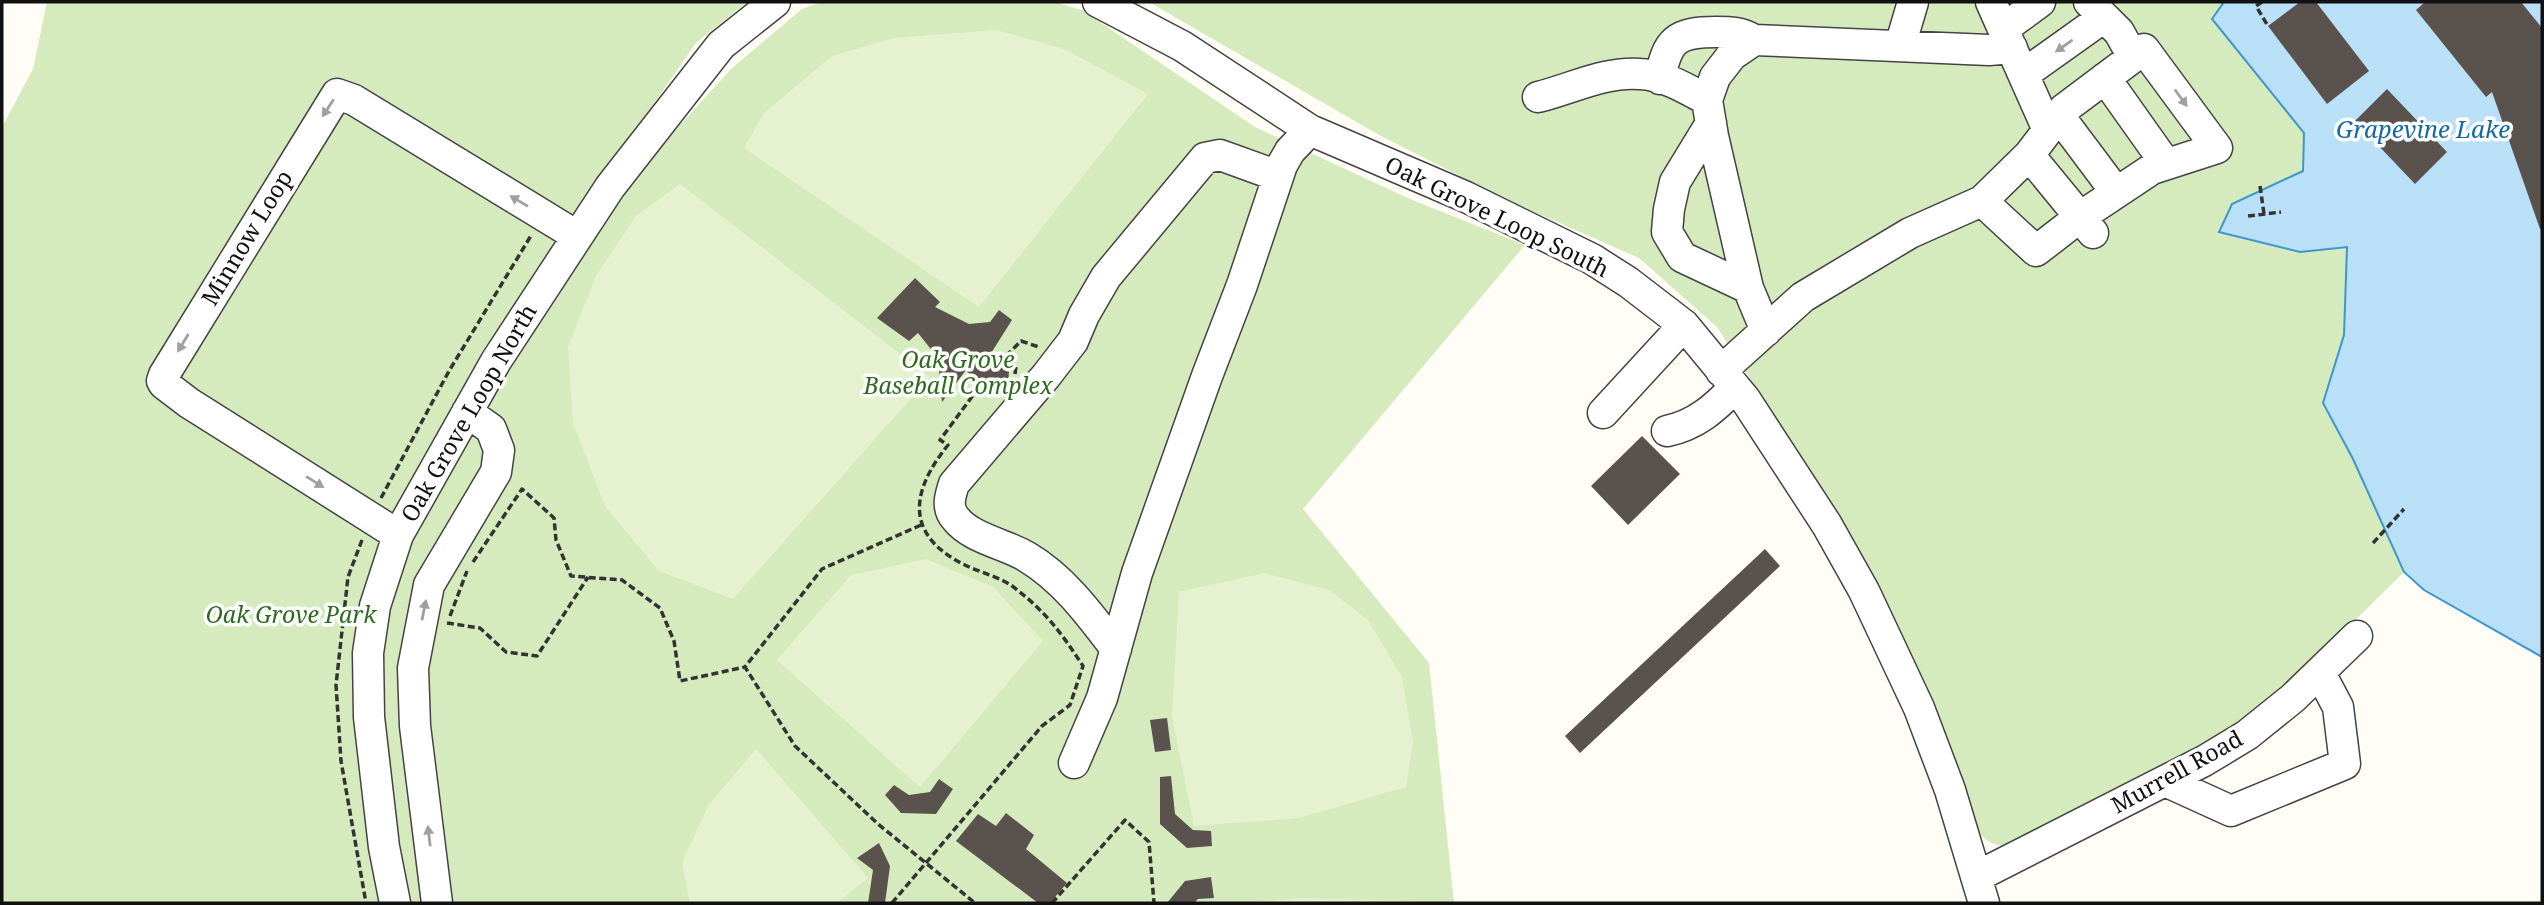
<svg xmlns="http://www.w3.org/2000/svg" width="2544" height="905" font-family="'Noto Serif',serif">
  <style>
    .green { fill: #d5ebbd }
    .pitch { fill: #e6f2cf }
    .water { fill: #b9e0f7; stroke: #3f96cf; stroke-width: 2 }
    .building { fill: #5a524d }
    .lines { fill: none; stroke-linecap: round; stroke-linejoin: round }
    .minor-casing { stroke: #444; stroke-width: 33 }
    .path { stroke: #333; stroke-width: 3.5; stroke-dasharray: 7 3.5; stroke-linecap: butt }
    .minor { stroke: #fff; stroke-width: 30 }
    .oneway { fill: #a0a0a0 }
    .labels { text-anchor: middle; stroke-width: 7; stroke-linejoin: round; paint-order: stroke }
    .street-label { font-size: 23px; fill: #111; stroke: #fff }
    .park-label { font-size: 23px; font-style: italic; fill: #2f6b1f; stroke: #fff }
    .water-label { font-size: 24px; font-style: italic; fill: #1768a6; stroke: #fff }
  </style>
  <rect width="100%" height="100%" fill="#fffdf5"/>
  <!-- green -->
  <path class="green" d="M47,2h700l-51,41 -215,310 19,30 140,-214 91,-100 71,-60 19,-7h233l28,8 173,117 155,72 115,46 -222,264 126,154 25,240h-1452v-776l31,-58z
    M1149,2h1075l-12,18 92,113 -1,38 -71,33 68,48 47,-5 -3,88 -21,68 30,56 51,113 -128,126 -48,37 -217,112c-17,-1 -24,-5 -35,-17l-53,-139 -115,-223 -91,-141 -78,-69 -130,-57 -130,-66z"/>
  <!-- pitch -->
  <path class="pitch" d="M997,30l67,19 84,45 -169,213 -235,-159 20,-35 68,-57 62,-18z
    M680,184l250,193 -197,222 -74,-28 -54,-65 -32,-83 -5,-76 28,-71 40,-60z
    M926,559l67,28 50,54 -123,146 -143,-127 74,-85z
    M1264,573l65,17 39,30 34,57 11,64 -7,46 -107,31 -105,8 -22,-110 7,-124z
    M756,749l112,129 -31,25h-147l-8,-40 26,-57z
    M1303,898l120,4v1h-181z"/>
  <!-- water -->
  <path class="water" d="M2224,2h318v655l-118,-67 -20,-18 -51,-113 -30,-56 21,-68 3,-88 -47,5 -81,-20 13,-28 71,-33 1,-38 -92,-114z"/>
  <!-- building -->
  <path class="building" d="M2300,2h16l53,69 -42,33 -59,-78z
    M2425,2h96l21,26v201h-2l-48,-137 -6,5 -70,-87z
    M2387,89l60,63 -32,32 -60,-63z
    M915,278l25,24 -5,5 34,17 21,-2 9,-12 13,10 -24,38 19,3 2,10 -1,15 -13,3 -13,-1 -16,-18 -24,32 -4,-44 -20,-25 -9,8 -32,-23z
    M1642,436l38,38 -52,51 -37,-39z
    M1765,549l15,17 -200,187 -15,-17z
    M1167,718l4,32 -16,2 -5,-32z
    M1171,776l4,38 18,16 18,1 1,15 -25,2 -27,-24v-47z
    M939,779l14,10 -17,25 -35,-1 -16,-18 9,-10 15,10 21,-3z
    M1006,813l28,22 -8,14 41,34 -17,20h-12l-82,-62 22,-27 18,12z
    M879,843l11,23 -5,37h-17l5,-33 -16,-12z
    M1211,877l3,21 -16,1 -4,4h-27l18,-22z"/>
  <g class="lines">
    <!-- minor casing -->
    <g class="minor-casing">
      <path id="minor" d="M1098,2l84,44 128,84 156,67 126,62 36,23 56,43 61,74 82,126 37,66 55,117 31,82 34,113
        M1991,2l57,128
        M2089,2l30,30 14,25
        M2003,29l37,-27
        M1900,46l13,-44
        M2024,74l80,-57
        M2105,78l61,86
        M1660,79c7,-39 16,-47 56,-47 15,0 25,0 38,8
        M1538,97c33,-8 67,-26 102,-23 24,1 47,15 67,26
        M2059,116l57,76
        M1711,123l-36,59 -6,27 -2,23 15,25 66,31
        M1982,201l54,50 44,-34 72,-48 65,-21 -73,-99 -80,60 -35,46
        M1766,331l-18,-43 -35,-152 -6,-36 8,-23 17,-22 22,-15 235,10 23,-2
        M1721,371l82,-74 107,-64 72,-32 47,-46 64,78
        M1603,413l81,-88
        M1667,431c29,-6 48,-23 68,-44
        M398,535l-209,-132 -25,-19 -2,-3 2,-6 173,-281 17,6 223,136
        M1116,649c-26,-34 -52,-70 -89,-92 -21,-13 -55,-18 -71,-38 -10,-11 -6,-23 -2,-35l92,-108 27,-35 11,-26 22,-38 99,-119 15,-3 58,21
        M1074,763l28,-65 35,-125 70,-197 35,-91 40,-120 8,-14 20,-21
        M2165,781l66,30 114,-47 -7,-57 -18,-34
        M1976,877l228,-116 43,-26 46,-37 64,-62
        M395,903l-11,-56 -15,-130 -1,-64 7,-47 23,-71 98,-174 114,-174 111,-142 54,-43
        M437,903l-22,-177 -2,-58 16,-83 67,-113 3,-22 -8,-21 -24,-17"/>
    </g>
    <!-- path -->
    <path class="path" d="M2262,2l-6,4 12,20
      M2260,186l4,28
      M2248,216l33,-4
      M1015,374l1,-8 -9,-11 14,-14 18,6
      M381,498l68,-127 83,-137
      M921,525l-99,44 -77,98 50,79 83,78 97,79
      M362,540l-14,37 -12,108 5,76 25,142
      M2373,543l31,-34
      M473,562l49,-73 32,29 2,22 15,36 51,4 38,28 14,33 6,40 65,-14
      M450,616l17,-45
      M447,623l33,5 26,24 31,4 51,-79
      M892,903l150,-177 28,-21 13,-39c-21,-32 -36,-53 -67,-77 -14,-12 -36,-16 -53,-25 -59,-30 -52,-73 -15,-119l-8,-5 34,-46h24
      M1052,903l73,-83 24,22 5,61"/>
    <!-- minor -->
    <use href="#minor" class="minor"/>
  </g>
  <!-- one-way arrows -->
  <defs><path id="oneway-solid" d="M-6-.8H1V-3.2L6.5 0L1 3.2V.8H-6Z" transform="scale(1.75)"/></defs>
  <g class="oneway">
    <use href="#oneway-solid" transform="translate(2064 46) rotate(145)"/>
    <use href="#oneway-solid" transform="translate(2181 98) rotate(54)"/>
    <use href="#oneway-solid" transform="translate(328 108) rotate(123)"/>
    <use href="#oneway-solid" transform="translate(519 201) rotate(-149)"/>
    <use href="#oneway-solid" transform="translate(183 343) rotate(121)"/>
    <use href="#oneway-solid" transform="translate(315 482) rotate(32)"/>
    <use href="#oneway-solid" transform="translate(424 610) rotate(-79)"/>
    <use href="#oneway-solid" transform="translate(429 836) rotate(-97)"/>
  </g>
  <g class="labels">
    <!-- street labels -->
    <g class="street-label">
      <text transform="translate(1497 217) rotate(26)" y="8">Oak Grove Loop South</text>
      <text transform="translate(247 238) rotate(-59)" y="8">Minnow Loop</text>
      <text transform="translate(469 413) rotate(-60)" y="8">Oak Grove Loop North</text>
      <text transform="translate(2177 772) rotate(-29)" y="8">Murrell Road</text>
    </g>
    <!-- park labels -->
    <g class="park-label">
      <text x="958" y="368">Oak Grove<tspan x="958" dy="26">Baseball Complex</tspan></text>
      <text x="291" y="623">Oak Grove Park</text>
    </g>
    <!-- water labels -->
    <g class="water-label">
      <text x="2423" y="138">Grapevine Lake</text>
    </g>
  </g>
  <!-- border -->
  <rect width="2544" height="905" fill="none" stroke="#111111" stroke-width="7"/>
</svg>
